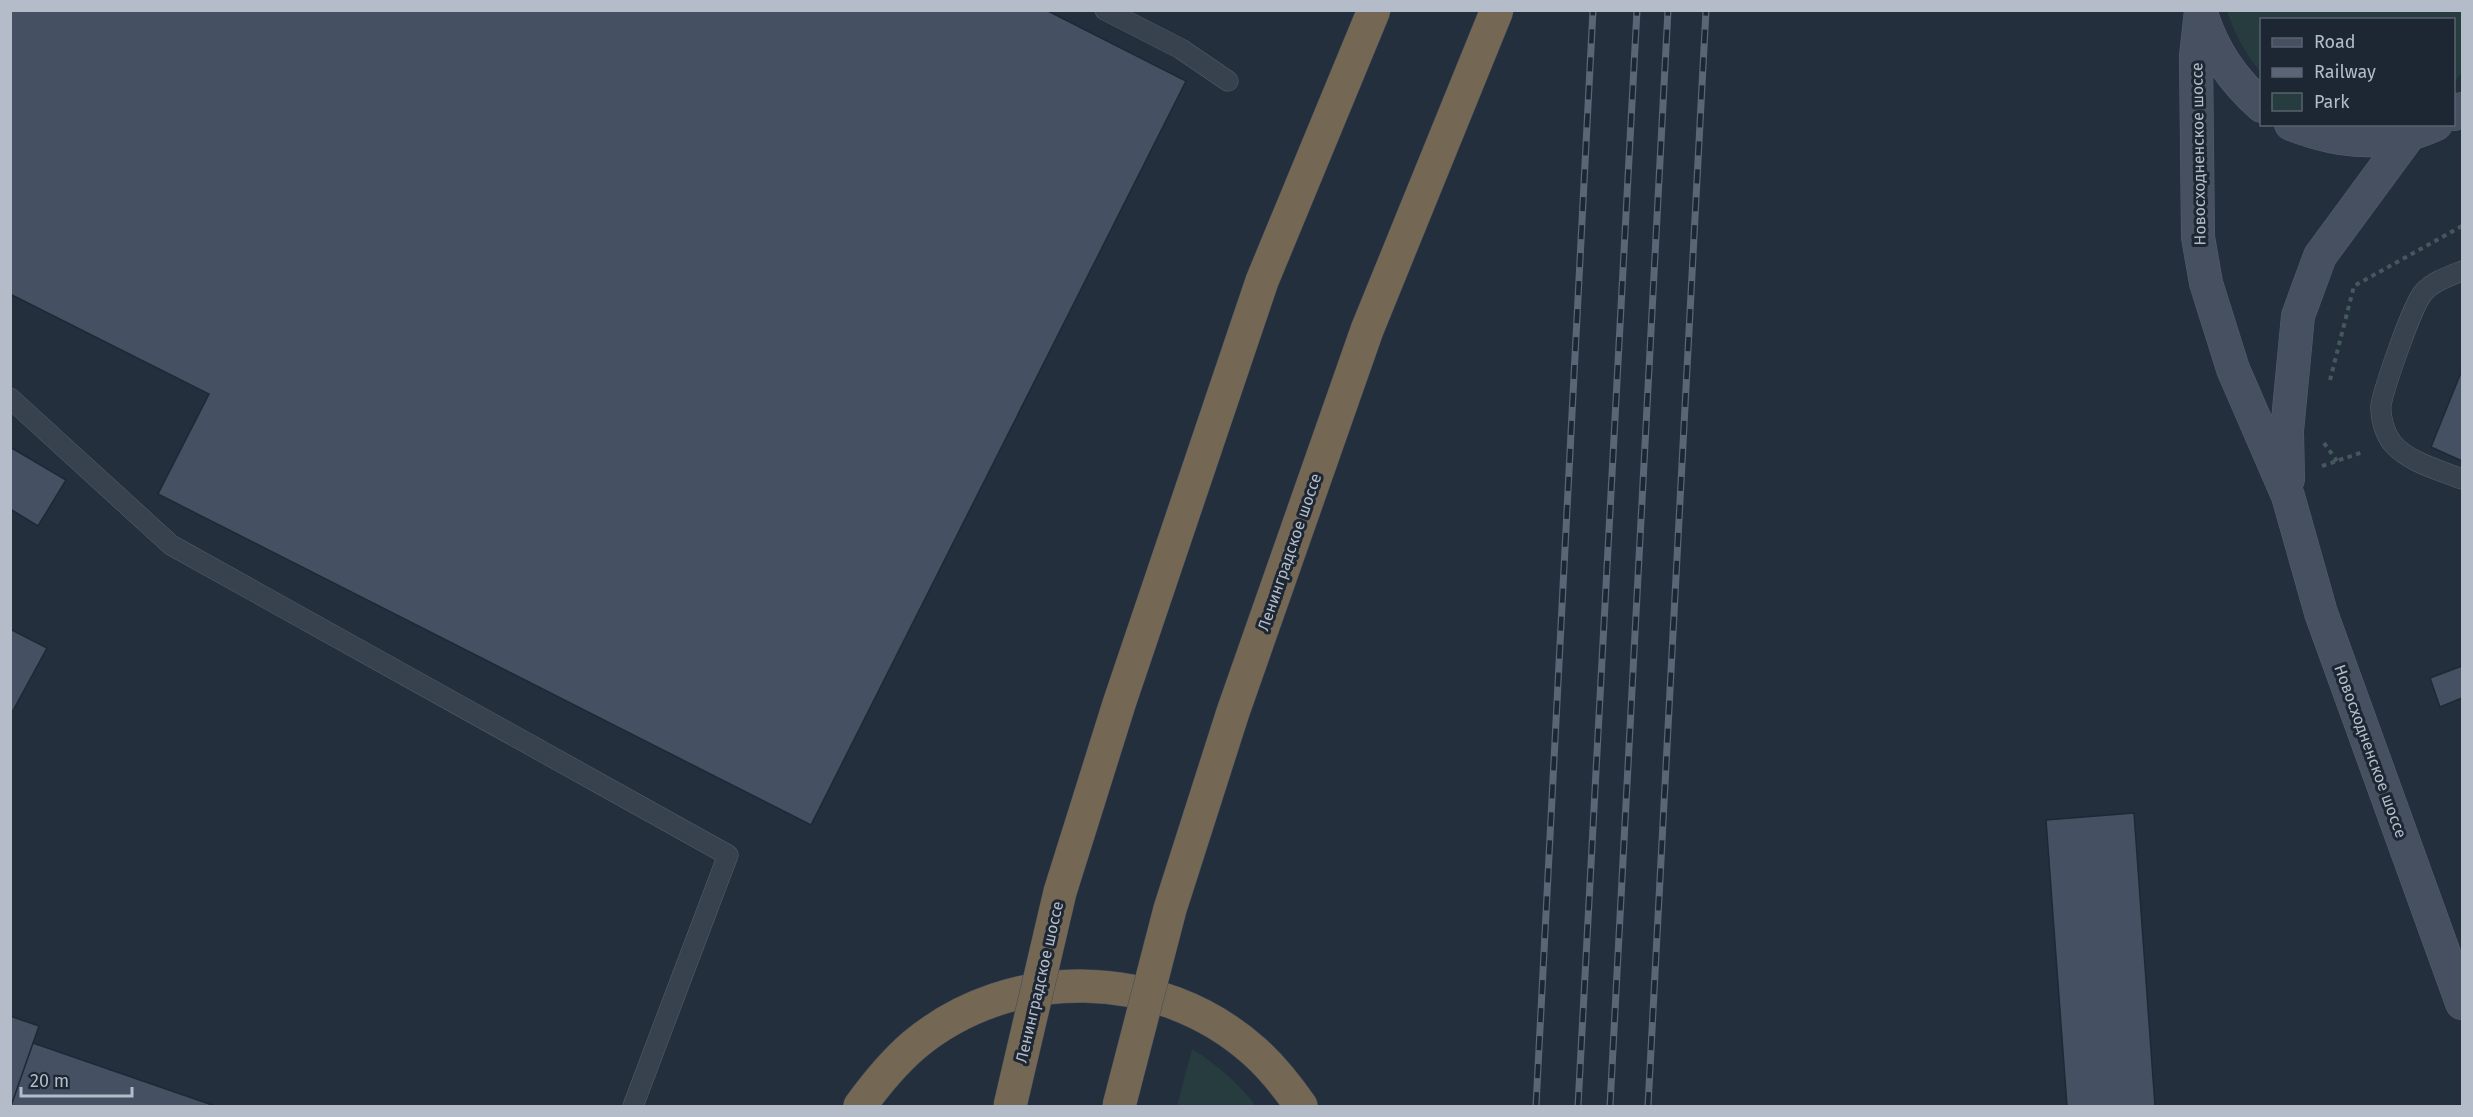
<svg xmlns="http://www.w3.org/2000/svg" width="2473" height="1117" font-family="'Fira Sans',sans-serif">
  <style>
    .green { fill: #263c3f }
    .building { fill: #455162; stroke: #1f2835; stroke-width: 1.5 }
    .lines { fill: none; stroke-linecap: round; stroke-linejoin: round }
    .lane-casing { stroke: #565f6c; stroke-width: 21 }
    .secondary-casing { stroke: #565f6c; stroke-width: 34 }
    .highway-casing { stroke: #434c59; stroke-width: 34 }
    .path { stroke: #44595c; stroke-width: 4; stroke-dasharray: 4.5 4.5; stroke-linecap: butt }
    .lane { stroke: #38414e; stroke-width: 20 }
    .secondary { stroke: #465061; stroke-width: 33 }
    .highway { stroke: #746855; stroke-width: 33 }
    .rail-casing { stroke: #5a6575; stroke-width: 7 }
    .rail { stroke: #1d2633; stroke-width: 4.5; stroke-dasharray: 14; stroke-linecap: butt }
    .highway-bridge-casing { stroke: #434c59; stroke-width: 34; stroke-linecap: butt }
    .highway-bridge { stroke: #746855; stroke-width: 33 }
    .labels { text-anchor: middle; stroke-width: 6; stroke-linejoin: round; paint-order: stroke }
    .street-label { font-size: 16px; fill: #b4bcc9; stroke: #1d2633 }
  </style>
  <rect width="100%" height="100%" fill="#242f3e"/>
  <!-- green -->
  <path class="green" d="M2227,11h235v62l-8,9v-62h-192l-1,53c-15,-19 -26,-38 -34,-62z
    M1192,1049c26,16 46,34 64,57h-79z"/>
  <!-- building -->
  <path class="building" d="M10,10h1036l140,71 -375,744 -653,-331 51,-100 -199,-100z
    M2462,370v91l-31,-14z
    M10,447l56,33 -28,46 -28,-17z
    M10,629l37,19 -37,68z
    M2462,666v32l-22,9 -10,-29z
    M2134,813l21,293h-88l-21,-286z
    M10,1016l29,10 -28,80h-1z
    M33,1043l182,63h-204z"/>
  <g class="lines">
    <!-- lane casing -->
    <g class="lane-casing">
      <path id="lane" d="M1105,10l76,39 47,32
        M2462,271c-13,5 -30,11 -39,22 -11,13 -39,95 -42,112 -1,13 4,29 12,39 17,19 47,26 69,35
        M10,398l161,147 557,310 -95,251"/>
    </g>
    <!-- secondary casing -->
    <g class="secondary-casing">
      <path id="secondary" d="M2201,11l-5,45 2,181 8,46 27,86 55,127 33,117 141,390
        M2202,16c12,37 31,64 60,90
        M2454,114l8,-5
        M2291,124c51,20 95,23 145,0
        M2288,479l-1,-48 11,-115 22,-60 89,-121"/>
    </g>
    <!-- highway casing -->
    <g class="highway-casing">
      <path id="highway" d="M860,1106c16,-22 33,-43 54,-61 97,-81 246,-78 340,6 18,16 33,35 47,55"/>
    </g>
    <!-- path -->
    <path class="path" d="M2330,380l24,-94 108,-60
      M2324,443l13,18
      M2322,466l41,-14"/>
    <!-- lane -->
    <use href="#lane" class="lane"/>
    <!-- secondary -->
    <use href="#secondary" class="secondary"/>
    <!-- highway -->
    <use href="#highway" class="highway"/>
    <!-- rail casing -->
    <g class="rail-casing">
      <path id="rail" d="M1536,1106l57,-1096
        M1578,1106l59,-1096
        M1610,1106l58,-1096
        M1648,1106l58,-1096"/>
    </g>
    <!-- rail -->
    <use href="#rail" class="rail"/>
    <!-- highway-bridge casing -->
    <g class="highway-bridge-casing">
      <path id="highway-bridge" d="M1010,1106l50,-214 59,-188 143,-423 112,-271
        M1119,1106l51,-197 63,-197 134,-382 130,-320"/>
    </g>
    <!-- highway-bridge -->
    <use href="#highway-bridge" class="highway-bridge"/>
  </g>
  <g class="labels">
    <!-- street labels -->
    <g class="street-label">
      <text transform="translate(2198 154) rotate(-91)" y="6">Новосходненское шоссе</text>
      <text transform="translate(1289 552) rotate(-71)" y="6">Ленинградское шоссе</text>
      <text transform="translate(2371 751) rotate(70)" y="6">Новосходненское шоссе</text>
      <text transform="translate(1039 982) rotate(-77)" y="6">Ленинградское шоссе</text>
    </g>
  </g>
  <!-- border -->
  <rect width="2473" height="1117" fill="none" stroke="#b4bcc9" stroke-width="24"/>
  <!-- legend -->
  <rect x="2260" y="18" width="195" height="108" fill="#1d2633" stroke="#59626f" stroke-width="1.5"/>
  <rect x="2272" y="38" width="30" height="9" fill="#465061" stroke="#59626f" stroke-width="1.5"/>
  <text x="2314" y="48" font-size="18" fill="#b4bcc9">Road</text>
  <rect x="2272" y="68" width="30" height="9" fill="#5a6575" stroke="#59626f" stroke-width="1.5"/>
  <text x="2314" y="78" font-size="18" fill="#b4bcc9">Railway</text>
  <rect x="2272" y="93" width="30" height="18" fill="#263c3f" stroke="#59626f" stroke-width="1.5"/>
  <text x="2314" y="108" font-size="18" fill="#b4bcc9">Park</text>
  <!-- scale -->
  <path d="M21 1087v9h111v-9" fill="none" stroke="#b4bcc9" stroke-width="3"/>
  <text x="30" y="1087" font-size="18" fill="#b4bcc9" stroke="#1d2633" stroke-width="4.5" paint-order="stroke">20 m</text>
</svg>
